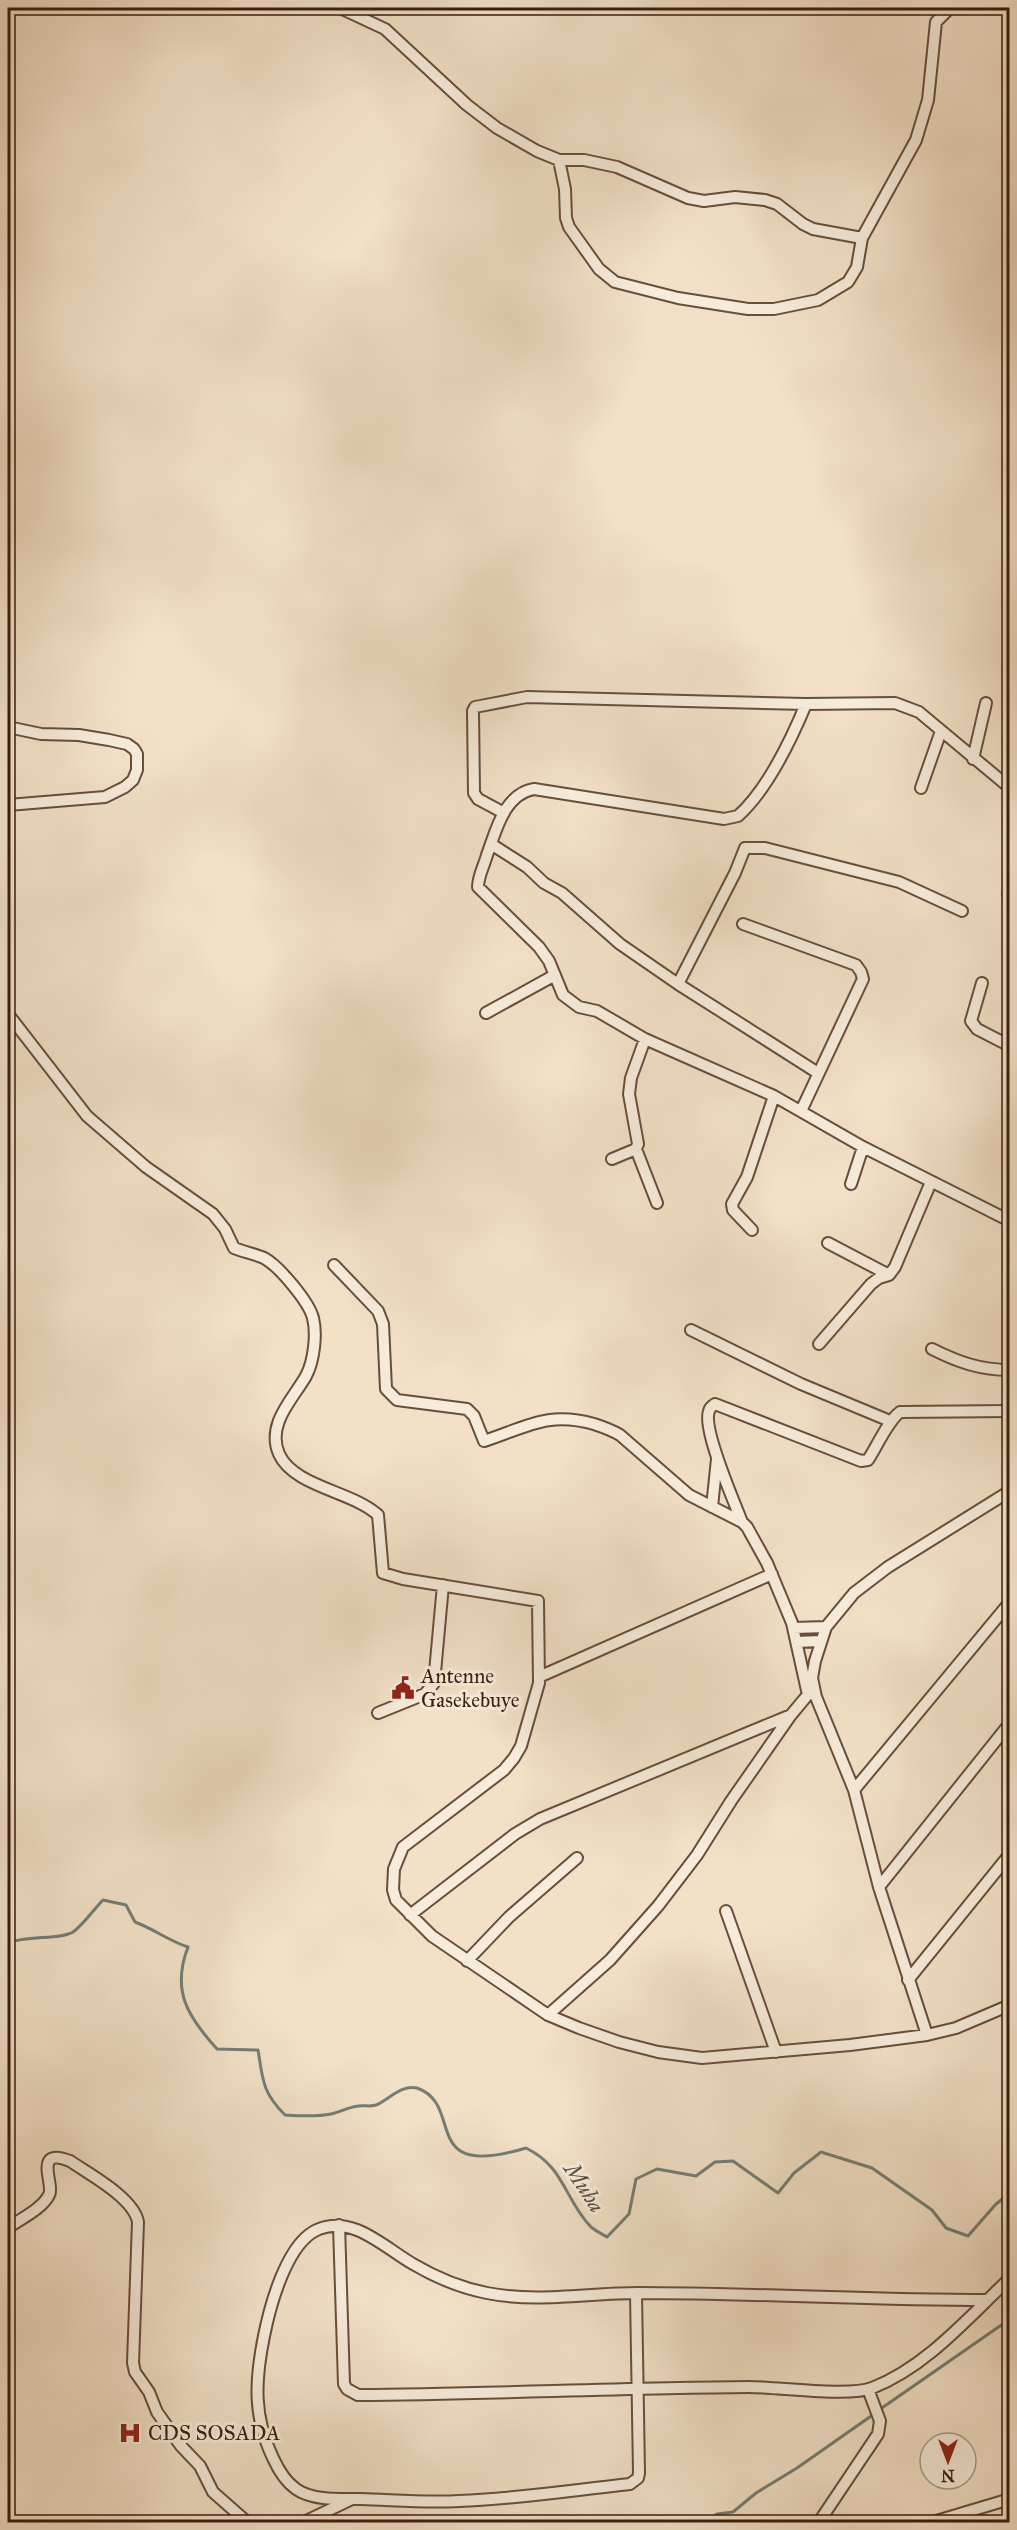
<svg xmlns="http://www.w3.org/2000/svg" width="1017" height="2530" font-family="'IM FELL Great Primer',serif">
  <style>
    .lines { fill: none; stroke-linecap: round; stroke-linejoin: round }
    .stream { stroke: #747d73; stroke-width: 3 }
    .street-casing { stroke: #684e3c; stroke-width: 14 }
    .street { stroke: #f7ecdb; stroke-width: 10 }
    .labels { text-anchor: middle; stroke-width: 6; stroke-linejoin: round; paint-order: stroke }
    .poi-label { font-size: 21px; fill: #3a1d0d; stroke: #f7ecdb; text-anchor: start }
    .water-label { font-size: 22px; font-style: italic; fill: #574d40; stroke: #f7ecdb }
  </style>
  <rect width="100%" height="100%" fill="#f2e1c7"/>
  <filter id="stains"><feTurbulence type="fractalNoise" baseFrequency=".00333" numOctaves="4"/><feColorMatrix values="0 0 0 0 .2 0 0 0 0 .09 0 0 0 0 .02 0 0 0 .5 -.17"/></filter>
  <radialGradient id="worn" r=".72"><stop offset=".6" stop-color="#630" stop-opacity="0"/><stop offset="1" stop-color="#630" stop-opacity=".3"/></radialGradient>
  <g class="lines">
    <!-- stream -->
    <path class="stream" d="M8,1943c19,-8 52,-3 65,-11 9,-6 22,-24 30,-32l23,5 9,17c19,7 34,19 53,25 -17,44 0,70 29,102l41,1c5,30 4,42 27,65 15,1 32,2 46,-1 9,-2 18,-7 27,-8 6,-1 12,1 18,-1 12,-5 26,-21 41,-17 49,17 0,93 109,60 39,19 38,51 65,79 5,4 11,7 16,10l22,-23 7,-35 21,-10 39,7 19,-14 18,-1 45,32 16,-20 27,-21 51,16 60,42 14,18 22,8 28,-32 14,-11
      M879,2410l131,-91
      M705,2522l12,-8 16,-2 23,-19 41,-25 77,-54"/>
    <!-- street casing -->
    <g class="street-casing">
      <path id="street" d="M340,8l45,21 82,76 30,23 40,23 22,9h25l33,7 71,31 16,3 31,-4 30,3 12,4 26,20 10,5 49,9
        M559,160l6,29 1,29 3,9 30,42 16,13 63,16 70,11h26l44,-9 30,-18 9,-15 5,-29 54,-98 12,-40 8,-78 14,-14
        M806,704c-15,36 -38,85 -68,112l-14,3 -190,-30c-30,5 -38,42 -47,66 -3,11 -9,21 -9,32l61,60 10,14 14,34 16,12 18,4 48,28 129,57 89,51 147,74
        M8,727l33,7 38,1 30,5 18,4 7,5 3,5v16l-4,10 -8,7 -20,10 -97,8
        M973,759l13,-56
        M921,788l20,-57
        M504,813l-26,-14 -4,-6 -1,-82 2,-4 52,-10 279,7 89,-1 24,9 91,76
        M491,844l36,23 17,16 18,10 58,51 58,40 140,89
        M1008,894l2,-1
        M743,924l113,41 5,7 2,7 -62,132
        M982,983l-11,38 6,8 33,17
        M678,984l57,-111 10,-25h20l134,34 63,29
        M486,1013l69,-38
        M8,1014l79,102 59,51 67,47 12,15 9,19c10,4 21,6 30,10 15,8 45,44 49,60 4,16 1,43 -7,58 -13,23 -40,48 -27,78 15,33 73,37 99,61l5,58 20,6 135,22 1,82 -18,63 -7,12 -10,12 -101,77 -9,22 -1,21 3,10 36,36 116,79 31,13 40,14 39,10 44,6 148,-13 77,-10 29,-7 54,-23
        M645,1039l-14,39 -2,16 9,50 -2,5 21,54
        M612,1159l24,-10
        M851,1184l12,-37
        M752,1230l-19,-20 -1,-6 15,-27 27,-81
        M828,1243l61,32
        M334,1265l44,46 5,13 3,65 11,11 70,9 7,7 10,25c43,-14 64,-30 110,-17 9,3 18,6 26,11l69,60 53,27 5,5 20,36 25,60 16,72
        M691,1330l110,54 89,37
        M819,1344l52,-60 8,-6 10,-3 6,-8 36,-85
        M932,1349c26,13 48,21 78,21
        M712,1507l5,-48
        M742,1522c-8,-21 -40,-93 -33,-111 1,-4 3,-5 6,-7l146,57 7,-1c9,-14 20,-39 32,-48l110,-1
        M794,1628l32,-1
        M797,1642l23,-1
        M541,1676l231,-102
        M378,1713l47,-19 9,-11 9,-98
        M854,1790l156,-188
        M879,1887l131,-164
        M726,1911l50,141
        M410,1915l105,-81 25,-15 251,-104
        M467,1961l42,-44 68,-59
        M908,1980l102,-126
        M548,2015l62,-55 48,-54 39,-51 34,-54 60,-86 20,-24
        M927,2035l-48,-148 -25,-97 -38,-93 -4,-19 3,-17 11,-34 28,-34 34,-26 122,-76
        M339,2225l5,159 3,5 11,6c130,-1 261,-7 391,-8 29,0 99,10 123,1 54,-21 96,-70 138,-110
        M8,2228c12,-9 34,-19 41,-33 6,-10 -17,-49 21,-34 19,13 64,37 68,61l-5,141 2,9 14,20 8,20 24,34 19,20 13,26 34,30
        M636,2293l3,180 -1,5 -8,6c-57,6 -114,15 -171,17 -32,2 -65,-1 -98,-2 -20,0 -48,2 -65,-10 -10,-7 -18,-20 -23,-31 -20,-41 -18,-78 -9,-122 6,-30 23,-95 55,-107 34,-14 66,19 94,35 22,13 49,24 74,29 49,10 101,0 151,0 116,0 232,7 349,7
        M304,2522l46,-22
        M819,2522l59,-88 2,-13 -12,-32
        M933,2522l77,-23"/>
    </g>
    <!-- street -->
    <use href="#street" class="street"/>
  </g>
  <!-- icons -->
  <defs>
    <g id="civic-bare" transform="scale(1.8)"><path d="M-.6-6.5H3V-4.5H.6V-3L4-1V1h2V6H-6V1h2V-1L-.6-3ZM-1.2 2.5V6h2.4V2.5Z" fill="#8f2418" stroke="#f7ecdb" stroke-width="2.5" paint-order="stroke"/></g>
    <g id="hospital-bare" transform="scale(1.8)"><path d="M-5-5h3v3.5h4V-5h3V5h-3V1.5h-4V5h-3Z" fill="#8f2418" stroke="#f7ecdb" stroke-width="2.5" paint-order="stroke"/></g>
  </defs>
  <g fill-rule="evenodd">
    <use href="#civic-bare" x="403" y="1688"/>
    <use href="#hospital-bare" x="130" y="2433"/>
  </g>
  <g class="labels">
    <!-- poi labels -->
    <g class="poi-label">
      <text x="421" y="1683">Antenne<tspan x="421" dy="24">Gasekebuye</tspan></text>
      <text x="148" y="2440">CDS SOSADA</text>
    </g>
    <!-- water labels -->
    <g class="water-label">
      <text transform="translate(585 2187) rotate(57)" y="8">Muha</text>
    </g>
  </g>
  <!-- margin -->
  <rect width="1017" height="2530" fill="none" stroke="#f2e1c7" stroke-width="30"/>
  <rect x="9" y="9" width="999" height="2512" fill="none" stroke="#3a1d0d" stroke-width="3"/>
  <rect x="15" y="15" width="987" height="2500" fill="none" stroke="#3a1d0d" stroke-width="1.5"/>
  <!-- north arrow -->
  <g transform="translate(948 2461) rotate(180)"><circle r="28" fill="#f7ecdb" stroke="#ab9989" stroke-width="1.5"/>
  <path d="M0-4.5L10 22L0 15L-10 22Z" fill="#8f2418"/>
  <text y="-9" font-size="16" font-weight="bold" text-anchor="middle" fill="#3a1d0d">N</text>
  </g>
  <rect width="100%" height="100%" filter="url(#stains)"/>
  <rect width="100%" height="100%" fill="url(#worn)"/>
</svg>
